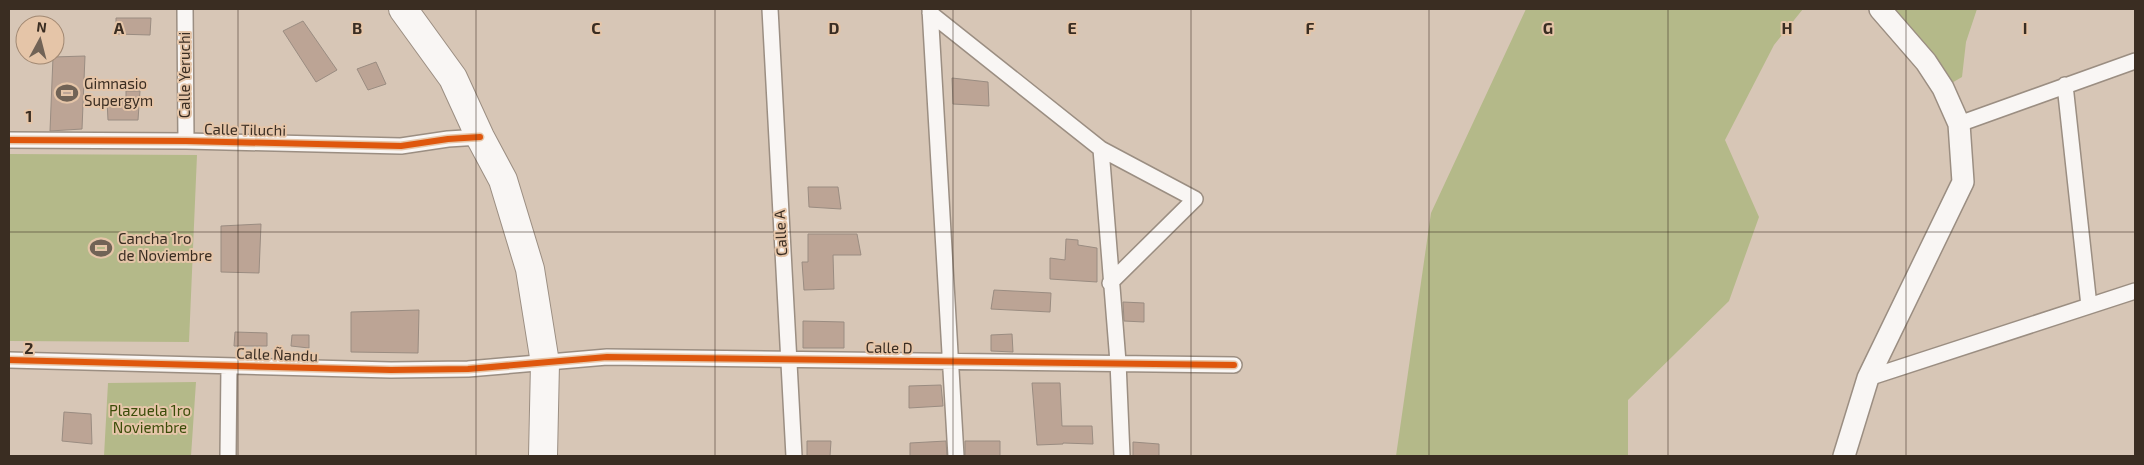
<svg xmlns="http://www.w3.org/2000/svg" width="2144" height="465" font-family="'Exo 2',sans-serif">
  <style>
    .green { fill: #b4b989 }
    .building { fill: #bca495; stroke: #9a8c81 }
    .lines { fill: none; stroke-linecap: round; stroke-linejoin: round }
    .street-casing { stroke: #9b8e82; stroke-width: 18 }
    .secondary-casing { stroke: #9b8e82; stroke-width: 24 }
    .highway-casing { stroke: #9b8e82; stroke-width: 30 }
    .street { stroke: #f9f6f4; stroke-width: 15 }
    .secondary { stroke: #f9f6f4; stroke-width: 21 }
    .highway { stroke: #f9f6f4; stroke-width: 28 }
    .cycleway-casing { stroke: #e5c5a8; stroke-width: 9 }
    .cycleway { stroke: #df570d; stroke-width: 6 }
    .grid { fill: none; stroke: #3a2d22; stroke-width: 1; stroke-opacity: 0.55 }
    .labels { text-anchor: middle; stroke-width: 4; stroke-linejoin: round; paint-order: stroke }
    .street-label { font-size: 15px; fill: #3a2d22; stroke: #e5c5a8 }
    .poi-label { font-size: 15px; fill: #3a2d22; stroke: #e5c5a8; text-anchor: start }
    .park-label { font-size: 15px; fill: #3b4c09; stroke: #e5c5a8 }
    .grid-label { font-size: 16px; text-anchor: middle; font-weight: bold; fill: #3a2d22; stroke: #e5c5a8; stroke-width: 4; stroke-linejoin: round; paint-order: stroke }
  </style>
  <rect width="100%" height="100%" fill="#d7c6b6"/>
  <!-- green -->
  <path class="green" d="M1526,9h277l-29,36 -49,95 34,77 -30,84 -101,99v56h-232l35,-243z
    M1880,9h97l-11,33 -4,35 -19,11z
    M9,154l188,1 -8,187 -180,-1z
    M196,382l-5,74h-87l4,-73z"/>
  <!-- building -->
  <path class="building" d="M116,18h35l-1,17 -34,-1z
    M303,21l34,49 -21,12 -33,-51z
    M85,56l-3,73 -32,2 3,-74z
    M376,62l10,22 -18,6 -11,-21z
    M952,78l36,4 1,24 -36,-2z
    M126,91h14l-2,29h-30l-1,-19h19z
    M808,187h30l3,22 -32,-2z
    M261,224l-2,49 -38,-1v-46z
    M808,234h49l4,21h-28l1,34 -30,1 -2,-28h6z
    M1066,239l12,1v5l19,3v34l-47,-3v-21l15,2z
    M994,290l57,3 -1,19 -59,-3z
    M1123,302l21,1v19l-20,-1z
    M419,310l-1,43 -67,-1v-40z
    M803,321l41,1v26h-41z
    M235,332l32,1v13h-33z
    M1012,334l1,18 -22,-1v-16z
    M292,335h17v13l-18,-2z
    M1032,383h28l2,43h30l1,18 -30,-1v1l-26,1z
    M941,385l2,21 -34,2v-22z
    M64,412l27,2 1,30 -30,-3z
    M807,441h24l-1,15h-23z
    M946,441l1,15h-37v-13z
    M965,441h35v15h-35z
    M1133,442l26,2v12h-26z"/>
  <g class="lines">
    <!-- street casing -->
    <g class="street-casing">
      <path id="street" d="M185,9l1,132
        M770,9l24,447
        M930,9l26,447
        M930,13l171,136 94,50 -85,84
        M2065,85l24,221
        M1959,124l176,-63
        M9,140l177,1 215,5 47,-7 32,-2
        M1101,149l17,213 4,94
        M9,360l382,10 77,-1 139,-12 627,8
        M1868,378l267,-87
        M228,456l1,-90"/>
    </g>
    <!-- secondary casing -->
    <g class="secondary-casing">
      <path id="secondary" d="M1844,456l24,-78 95,-196 -4,-58 -16,-36 -17,-26 -46,-53"/>
    </g>
    <!-- highway casing -->
    <g class="highway-casing">
      <path id="highway" d="M403,9l50,69 27,59 23,43 27,89 15,94 -2,93"/>
    </g>
    <!-- street -->
    <use href="#street" class="street"/>
    <!-- secondary -->
    <use href="#secondary" class="secondary"/>
    <!-- highway -->
    <use href="#highway" class="highway"/>
    <!-- cycleway casing -->
    <g class="cycleway-casing">
      <path id="cycleway" d="M9,140l177,1 215,5 47,-7 32,-2
        M9,360l382,10 77,-1 139,-12 627,8"/>
    </g>
    <!-- cycleway -->
    <use href="#cycleway" class="cycleway"/>
  </g>
  <!-- grid -->
  <path class="grid" d="M238,9v447M476,9v447M715,9v447M953,9v447M1191,9v447M1429,9v447M1668,9v447M1906,9v447M9,232h2126"/>
  <!-- icons -->
  <defs>
    <g id="stadium-bare" transform="scale(1.725)"><path d="M0-5a6.5 5 0 1 0 0 10a6.5 5 0 1 0 0-10ZM-3.5-1.8h7v3.6h-7Z" fill="#716356" stroke="#e5c5a8" stroke-width="2.5" paint-order="stroke"/></g>
  </defs>
  <g fill-rule="evenodd">
    <use href="#stadium-bare" x="67" y="93"/>
    <use href="#stadium-bare" x="101" y="248"/>
  </g>
  <g class="labels">
    <!-- street labels -->
    <g class="street-label">
      <text transform="translate(185 75) rotate(-90)" y="5">Calle Yeruchi</text>
      <text transform="translate(245 130) rotate(1)" y="5">Calle Tiluchi</text>
      <text transform="translate(781 233) rotate(-93)" y="5">Calle A</text>
      <text transform="translate(889 348) rotate(1)" y="5">Calle D</text>
      <text transform="translate(277 355) rotate(2)" y="5">Calle Ñandu</text>
    </g>
    <!-- poi labels -->
    <g class="poi-label">
      <text x="84" y="89">Gimnasio<tspan x="84" dy="17">Supergym</tspan></text>
      <text x="118" y="244">Cancha 1ro<tspan x="118" dy="17">de Noviembre</tspan></text>
    </g>
    <!-- park labels -->
    <g class="park-label">
      <text x="150" y="416">Plazuela 1ro<tspan x="150" dy="17">Noviembre</tspan></text>
    </g>
  </g>
  <g class="grid-label">
    <text x="119" y="34">A</text>
    <text x="357" y="34">B</text>
    <text x="596" y="34">C</text>
    <text x="834" y="34">D</text>
    <text x="1072" y="34">E</text>
    <text x="1310" y="34">F</text>
    <text x="1548" y="34">G</text>
    <text x="1787" y="34">H</text>
    <text x="2025" y="34">I</text>
    <text x="29" y="122">1</text>
    <text x="29" y="354">2</text>
  </g>
  <!-- border -->
  <rect width="2144" height="465" fill="none" stroke="#3a2d22" stroke-width="20"/>
  <!-- north arrow -->
  <g transform="translate(40 40) rotate(7)"><circle r="24" fill="#e5c5a8" stroke="#a18872"/>
  <path d="M0-4L9 19L0 12L-9 19Z" fill="#716356"/>
  <text y="-8" font-size="14" font-weight="bold" text-anchor="middle" fill="#3a2d22">N</text>
  </g>
</svg>
